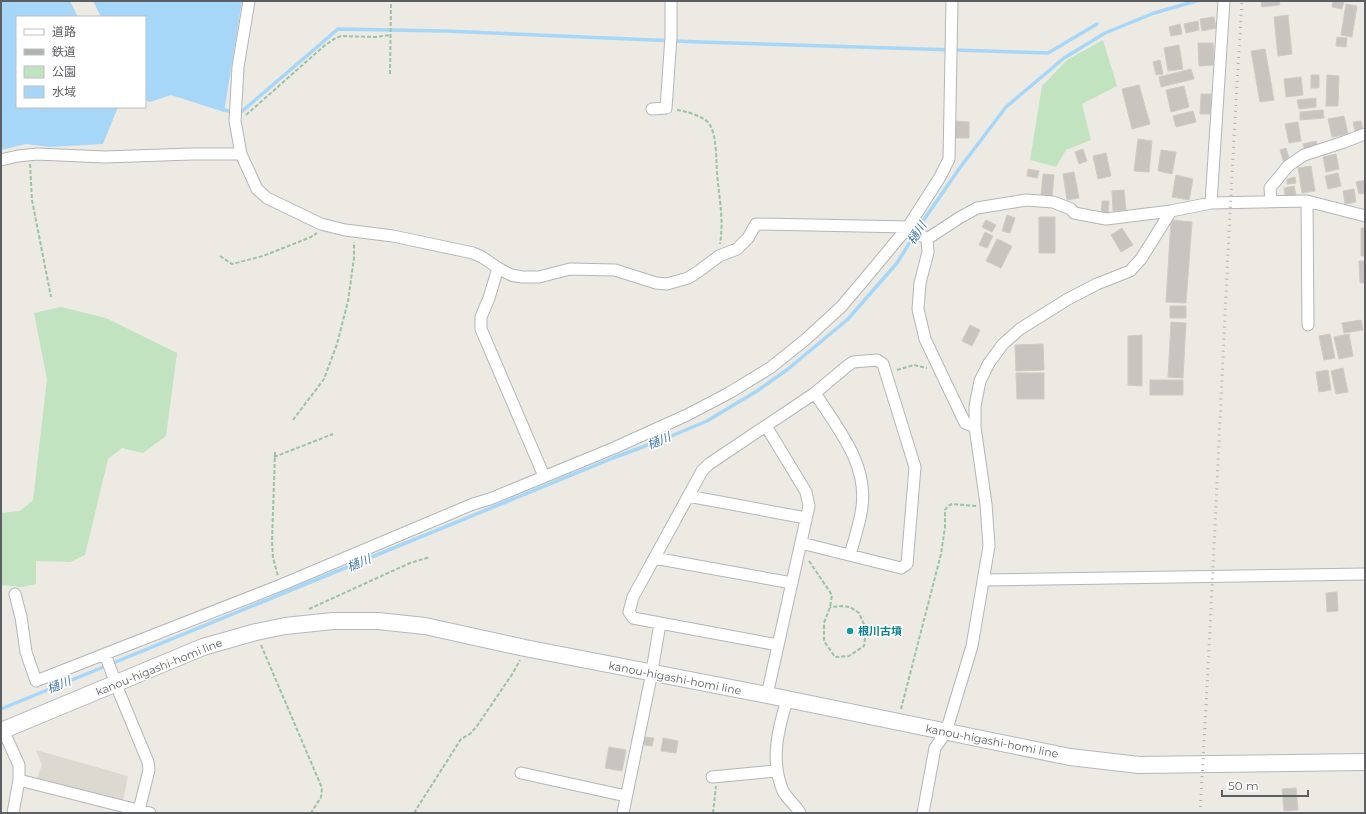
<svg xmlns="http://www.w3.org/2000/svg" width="1366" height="814" font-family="Montserrat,'Noto Sans JP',sans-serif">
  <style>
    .education { fill: #dcd9d1 }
    .green { fill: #c1e3c0 }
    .water { fill: #a6d7f9 }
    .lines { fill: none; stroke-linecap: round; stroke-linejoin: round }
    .stream { stroke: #a6d7f9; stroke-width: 3.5 }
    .building { fill: #c8c5c0; stroke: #d1cbc1 }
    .minor-casing { stroke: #b3b5b9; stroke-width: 13 }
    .secondary-casing { stroke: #b4b7bc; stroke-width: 18 }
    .path { stroke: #9ac3a4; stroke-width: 2; stroke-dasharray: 4 2; stroke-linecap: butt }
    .minor { stroke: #fff; stroke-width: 11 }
    .secondary { stroke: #fff; stroke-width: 16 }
    .rail { stroke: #b1b2b2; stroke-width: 3; stroke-dasharray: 1 5; stroke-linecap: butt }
    .culture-dot { fill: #0f9aa8; stroke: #fff; stroke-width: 1.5 }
    .labels { text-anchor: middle; stroke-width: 3.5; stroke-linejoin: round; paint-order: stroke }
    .culture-label { font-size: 11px; font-weight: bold; fill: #0d838f; stroke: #fff; text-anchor: start }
    .street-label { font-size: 11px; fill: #5b5e62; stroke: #fff }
    .water-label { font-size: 12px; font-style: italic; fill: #4478aa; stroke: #fff }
  </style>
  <rect width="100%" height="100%" fill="#eceae2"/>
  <!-- education -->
  <path class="education" d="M36,750l92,26 -5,25 -86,-23 5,-13z"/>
  <!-- green -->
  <path class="green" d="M1103,40l14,46 -35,18 9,36 -25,10 -10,17 -26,-7 12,-74 25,-26z
    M61,307l45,11 71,35 -11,83 -23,17 -21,-5 -14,11 -23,96 -15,7 -34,-1v23l-14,3 -21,-2v-72l19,-2 13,-11 14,-121 -13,-66z"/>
  <!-- water -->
  <path class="water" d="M1,1h69l8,16h-61v90h101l-15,37 -53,3 -24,-3 -25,6z
    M93,1h149l-18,111 -53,-17 -21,7 -5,-2v-83h-44z"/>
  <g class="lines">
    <!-- stream -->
    <path class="stream" d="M224,110l16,3 98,-84 108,2 254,11 348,11 49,-29
      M1,709l612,-251 56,-21 38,-16 50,-30 31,-22 60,-50 49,-56 26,-42 36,-52 47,-62 58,-49 41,-25 49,-20 42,-12"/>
  </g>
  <!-- building -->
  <path class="building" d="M1261,1h18l1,4 -18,2z
    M1333,1h11l-2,8 -10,-2z
    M1346,4l11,2 -5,31 -11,-2z
    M1288,15l4,39 -14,2 -4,-39z
    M1214,17l2,11 -14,3 -2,-12z
    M1198,21l1,9 -13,3 -2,-9z
    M1180,24l2,10 -11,2 -2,-9z
    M1337,37l10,1 -1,9 -10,-1z
    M1198,43h15l1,22 -15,1z
    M1179,45l4,24 -15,2 -4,-23z
    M1265,49l9,51 -14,2 -9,-51z
    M1160,60l3,14 -7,1 -3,-13z
    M1191,69l3,10 -33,8 -2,-10z
    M1311,75h8v13h-8z
    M1327,75l12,1 -1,30h-12z
    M1301,77l2,18 -17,2 -2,-18z
    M1139,85l11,39 -18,5 -10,-40z
    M1184,86l5,21 -18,5 -5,-22z
    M1201,94h10v20h-11z
    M1316,98v9l-17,2 -2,-9z
    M1323,110l1,8 -24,2v-8z
    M1193,111l3,11 -20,5 -3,-11z
    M1344,116l4,18 -16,3 -4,-18z
    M955,121l14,1v16h-14z
    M1361,121l2,9 -8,1 -2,-9z
    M1298,122l3,19 -12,2 -4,-19z
    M1138,139l14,2 -3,31 -15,-1z
    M1316,141l2,8 -13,2 -2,-7z
    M1286,148l4,14 -6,1 -4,-13z
    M1083,149l4,12 -8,3 -4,-12z
    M1161,150l15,2 -4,22 -14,-3z
    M1106,153l5,23 -13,3 -5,-23z
    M1336,154l3,15 -13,3 -3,-15z
    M1311,166l4,25 -13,2 -4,-25z
    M1028,169l11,2 -2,7 -10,-2z
    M1074,172l5,26 -12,2 -4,-26z
    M1338,173l3,13 -13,3 -3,-13z
    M1043,174l11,1 -2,22 -11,-1z
    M1176,175l17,4 -4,21 -17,-3z
    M1295,177l1,6 -9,1v-5z
    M1365,180v13l-6,1 -3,-12z
    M1294,186l2,9 -11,1 -1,-8z
    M1354,189l2,13 -11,2 -2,-13z
    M1124,190l2,20 -13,1 -1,-20z
    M1102,201h7l-1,14 -7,-1z
    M1007,215l8,3 -5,15 -8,-2z
    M1039,217h16v36h-16z
    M986,220l10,5 -4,7 -10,-5z
    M1171,220l21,2 -6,81 -20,-1z
    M1122,228l11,17 -12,7 -10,-17z
    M1361,228h4v28h-4z
    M985,232l8,4 -6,12 -8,-3z
    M997,239l15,7 -11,22 -15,-7z
    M1359,261h6v22h-5z
    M1170,306h16v12h-16z
    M1361,320l2,10 -19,3 -2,-10z
    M1171,322l15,1 -3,55 -15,-1z
    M970,325l10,5 -8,16 -10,-5z
    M1330,334l5,24 -11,2 -5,-24z
    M1349,334l4,22 -14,3 -5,-22z
    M1142,335v51l-14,-1v-49z
    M1043,344l1,26 -28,1 -1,-26z
    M1343,368l5,24 -12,2 -5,-23z
    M1328,370l3,20 -12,2 -3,-20z
    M1016,373h28v26h-27z
    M1150,380h33v15h-33z
    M1337,592l1,19 -11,1 -1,-19z
    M645,737l9,1 -2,8 -8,-1z
    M663,738l15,3 -2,12 -15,-2z
    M609,747l17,3 -4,21 -17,-3z
    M1296,788l2,22 -14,1 -2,-22z"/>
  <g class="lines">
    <!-- minor casing -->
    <g class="minor-casing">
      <path id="minor" d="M249,1l-11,66 -3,54 6,33 16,35 10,9 54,26 24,6 48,6 80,17 9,4 16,11 13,7 11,2h17l31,-8 45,1 41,13 11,1 21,-6 11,-7 20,-15 18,-7 11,-11 8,-14 152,3 19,12
        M652,109l14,-1 5,-71v-36
        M1,160l17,-4 19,-2 68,3 86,-3h50
        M1271,201l-1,-13 18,-22 16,-11 40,-13 21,-8
        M1307,201l1,124
        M1211,203l13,-202
        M927,239l32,-21 18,-10 49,-8 27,2 18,7 3,4 32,6 65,-8 40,-8 96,-2 58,15
        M927,239l1,13 -8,31 -2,26 7,30 40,84 10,4
        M498,268l-9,30 -8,19v12l63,147
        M815,393c22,35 53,70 47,114 -2,16 -8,33 -12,48
        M766,426l40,66 3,14 -42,189
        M688,496l118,22
        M654,558l138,25
        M984,580l381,-6
        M15,594l6,23 5,35 10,29 245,-96 192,-81 17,-5 124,-51 73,-33 42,-22 41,-25 35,-28 36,-33 17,-20 50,-60 32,-50 9,-18 3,-158
        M778,645l-145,-27 -4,-6 4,-15 69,-126 7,-7 106,-71 31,-26 7,-5 24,-2 6,4 32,103 -8,97 -6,4 -100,-25
        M105,654l14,38 29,70 1,8 -10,40
        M787,700c-9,29 -17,61 -4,91 4,8 13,14 17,22
        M3,730l16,35v15l-6,33
        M521,773l105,23
        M712,777l64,-6
        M19,780l131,33
        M623,813l27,-131 10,-58
        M923,813l12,-65 11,-16 26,-86 17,-100 -3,-42 -11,-77v-21l5,-25 9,-18 14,-19 17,-15 48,-30 29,-15 33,-13 11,-12 30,-48"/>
    </g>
    <!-- secondary casing -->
    <g class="secondary-casing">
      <path id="secondary" d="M1,731l202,-84 53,-15 29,-6 48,-5h45l47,5 100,22 242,47 303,62 69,8 226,-3"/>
    </g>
    <!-- path -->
    <path class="path" d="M390,74l1,-73
      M677,110c9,1 29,7 33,15 7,12 6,35 7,48 2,24 7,47 3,71
      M246,115l78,-69 10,-7 7,-3 35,1 14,-2
      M30,164l2,36 19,97
      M220,256l12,8 31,-8 48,-19 6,-4
      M897,370l17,-5 13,3
      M293,420l31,-41 13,-35 11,-43 6,-43v-16
      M275,452l-3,90 1,16 5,18
      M274,457l59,-23
      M809,561l23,34 -2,12 -6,16v18l11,16 14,-1 15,-10 2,-17 -7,-16 -9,-6 -8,-1 -12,1
      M309,609l101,-46 20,-6
      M261,645l61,143 -1,9 -10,16
      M901,709l40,-155 4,-27v-17l3,-4 4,-2 24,2
      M414,813l47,-74 9,-5 7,-8 36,-53 7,-13
      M713,813l3,-27"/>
    <!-- minor -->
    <use href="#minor" class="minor"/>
    <!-- secondary -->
    <use href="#secondary" class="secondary"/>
    <!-- rail -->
    <path class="rail" d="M1200,813c16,-271 25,-541 42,-812"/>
  </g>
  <!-- markers -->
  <circle class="culture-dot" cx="850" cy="631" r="4"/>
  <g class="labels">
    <!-- culture labels -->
    <g class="culture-label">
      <text x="858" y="635">根川古墳</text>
    </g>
    <!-- street labels -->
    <g class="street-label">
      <text transform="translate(159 667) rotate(-22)" y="4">kanou-higashi-homi line</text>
      <text transform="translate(675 678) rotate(11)" y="4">kanou-higashi-homi line</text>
      <text transform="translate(992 741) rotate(11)" y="4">kanou-higashi-homi line</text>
    </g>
    <!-- water labels -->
    <g class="water-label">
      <text transform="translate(917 233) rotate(-57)" y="4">樋川</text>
      <text transform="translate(659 441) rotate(-23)" y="4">樋川</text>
      <text transform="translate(359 563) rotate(-22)" y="4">樋川</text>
      <text transform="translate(59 685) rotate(-22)" y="4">樋川</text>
    </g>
  </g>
  <!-- border -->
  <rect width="1366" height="814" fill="none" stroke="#5b5e62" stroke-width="4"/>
  <!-- legend -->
  <rect x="16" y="16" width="130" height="92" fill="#ffffff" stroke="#bdbfc0"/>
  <rect x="24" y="29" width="20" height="6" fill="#ffffff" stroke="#bdbfc0"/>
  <text x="52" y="36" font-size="12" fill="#5b5e62">道路</text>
  <rect x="24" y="49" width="20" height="6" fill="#b1b2b2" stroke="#bdbfc0"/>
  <text x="52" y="56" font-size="12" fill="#5b5e62">鉄道</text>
  <rect x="24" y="66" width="20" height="12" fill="#c1e3c0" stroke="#bdbfc0"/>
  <text x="52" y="76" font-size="12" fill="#5b5e62">公園</text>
  <rect x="24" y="86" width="20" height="12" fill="#a6d7f9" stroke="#bdbfc0"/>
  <text x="52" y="96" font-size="12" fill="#5b5e62">水域</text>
  <!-- scale -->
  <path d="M1222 790v6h86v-6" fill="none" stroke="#5b5e62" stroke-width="2"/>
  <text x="1228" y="790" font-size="12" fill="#5b5e62" stroke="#ffffff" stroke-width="3" paint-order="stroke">50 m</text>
</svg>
